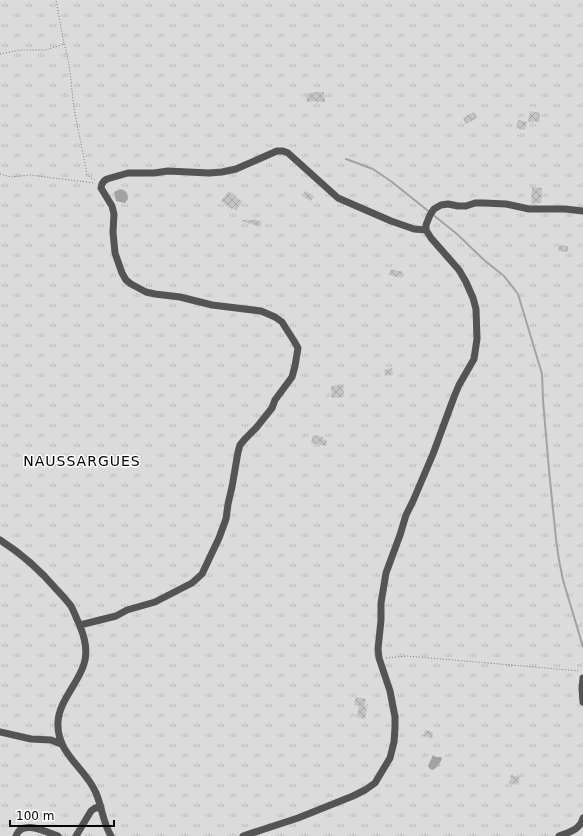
<svg xmlns="http://www.w3.org/2000/svg" width="583" height="836" font-family="'DejaVu Sans',sans-serif">
  <style>
    .grass { fill: url(#grass-tufts) }
    .water { fill: #a2a2a2 }
    .lines { fill: none; stroke-linecap: round; stroke-linejoin: round }
    .stream { stroke: #a2a2a2; stroke-width: 2 }
    .building { fill: url(#building-cross-hatch) }
    .path { stroke: #767676; stroke-width: 1; stroke-dasharray: 1 2; stroke-linecap: butt }
    .minor { stroke: #545454; stroke-width: 7 }
    .labels { text-anchor: middle; stroke-width: 3; stroke-linejoin: round; paint-order: stroke }
    .neighbourhood-label { font-size: 14px; letter-spacing: 1px; fill: #000; stroke: #fff }
  </style>
  <defs>
    <pattern id="grass-tufts" width="24" height="20" patternUnits="userSpaceOnUse"><rect width="24" height="20" fill="#dbdbdb"/><path d="M3 7l-1-3M5 7V3M7 7l1-3M15 17l-1-3M17 17v-4M19 17l1-3" fill="none" stroke="#bababa"/></pattern>
    <pattern id="building-cross-hatch" width="8" height="8" patternUnits="userSpaceOnUse"><rect width="8" height="8" fill="#c4c4c4"/><path d="M0 0l8 8M0 8l8-8" fill="none" stroke="#a7a7a7"/></pattern>
  </defs>
  <rect width="100%" height="100%" fill="#fff"/>
  <!-- grass -->
  <path class="grass" d="M0,0h583v836h-583z"/>
  <!-- water -->
  <path class="water" d="M120,189c6,1 8,4 8,10l-3,4 -5,-1 -4,-1 -2,-9z
    M433,755l3,2h5l1,2 -4,7 -5,4 -3,-1 -2,-3z"/>
  <g class="lines">
    <!-- stream -->
    <path class="stream" d="M346,159l27,10 19,13 65,52 27,26 20,16 14,18 24,80 1,26 6,70 7,69 3,21 4,20 20,67"/>
  </g>
  <!-- building -->
  <path class="building" d="M316,92h8l1,10h-8v-1l-10,1 -1,-8z
    M530,111l10,2 -1,9 -6,-1v2l-5,-2z
    M474,112l3,6 -11,6 -3,-6z
    M518,120l9,2 -2,8 -9,-2z
    M532,187l10,1 -1,15h-10z
    M229,191l13,11 -6,9 -4,-3 -1,1 -10,-8z
    M305,191l9,5 -3,5 -9,-5z
    M254,219l8,3 -2,5 -18,-6v-1h11z
    M559,245l9,1v6l-10,-1z
    M391,269l12,3 -1,6 -13,-3z
    M392,368l1,7 -8,1 -1,-6z
    M343,385l1,12 -12,1 -1,-12z
    M313,435l10,2 -1,2 5,1 -1,6 -15,-3z
    M356,697l10,2 -2,8 3,1 -2,11 -8,-2 2,-11 -5,-1z
    M425,730l8,2 -1,6 -9,-2z
    M511,775l9,2 -2,8 -9,-2z"/>
  <g class="lines">
    <!-- path -->
    <path class="path" d="M64,44c7,21 7,43 10,64 4,22 9,44 13,67l9,6
      M0,54l20,-4h26l18,-6 -8,-44
      M0,174l11,3 19,-2 64,8
      M386,658l21,-2 173,15"/>
    <!-- minor -->
    <path class="minor" d="M0,540c22,14 41,31 57,50 5,5 10,11 14,16 2,4 4,8 5,11 7,15 13,31 8,47 -6,20 -25,37 -26,58 -2,32 28,46 38,71 6,14 7,30 15,43
      M80,625l36,-9 11,-6 28,-8 37,-19 10,-9 17,-36 7,-19 2,-15 4,-17 6,-35 2,-7 5,-6 11,-11 16,-20 3,-8 17,-23 3,-11 3,-18 -4,-7 -12,-19 -7,-5 -14,-6 -49,-6 -32,-8 -25,-3 -9,-2 -15,-8 -5,-4 -4,-7 -7,-20 -2,-21 1,-18 -2,-8 -11,-18 1,-4 2,-3 3,-2 21,-6h26l14,-2 41,2 13,-1 14,-3 41,-18h6l5,2 50,45 53,23 23,8 12,1
      M583,678l-1,11 1,13
      M0,732l31,7 20,1 10,4
      M16,836c6,-17 30,-4 42,0
      M76,836l15,-25 4,-3 6,-1
      M243,836l55,-18 55,-22 12,-6 10,-7 15,-25 4,-16 1,-14v-11l-5,-26 -11,-33 -1,-9 3,-29v-17l5,-30 14,-38 6,-20 7,-14 20,-47 21,-57 5,-12 15,-26 3,-20 -1,-30 -3,-11 -7,-16 -7,-12 -28,-32 -5,-8v-5l4,-10 4,-6 7,-4 7,-1 10,2h8l9,-3h9l22,1 23,5h36l18,2
      M559,836c10,-4 21,-6 24,-18"/>
  </g>
  <g class="labels">
    <!-- neighbourhood labels -->
    <g class="neighbourhood-label">
      <text x="82" y="466">NAUSSARGUES</text>
    </g>
  </g>
  <!-- scale -->
  <path d="M10 820v6h104v-6" fill="none" stroke="#000000" stroke-width="2"/>
  <text x="16" y="820" font-size="12" fill="#000000" stroke="#ffffff" stroke-width="3" paint-order="stroke">100 m</text>
</svg>
